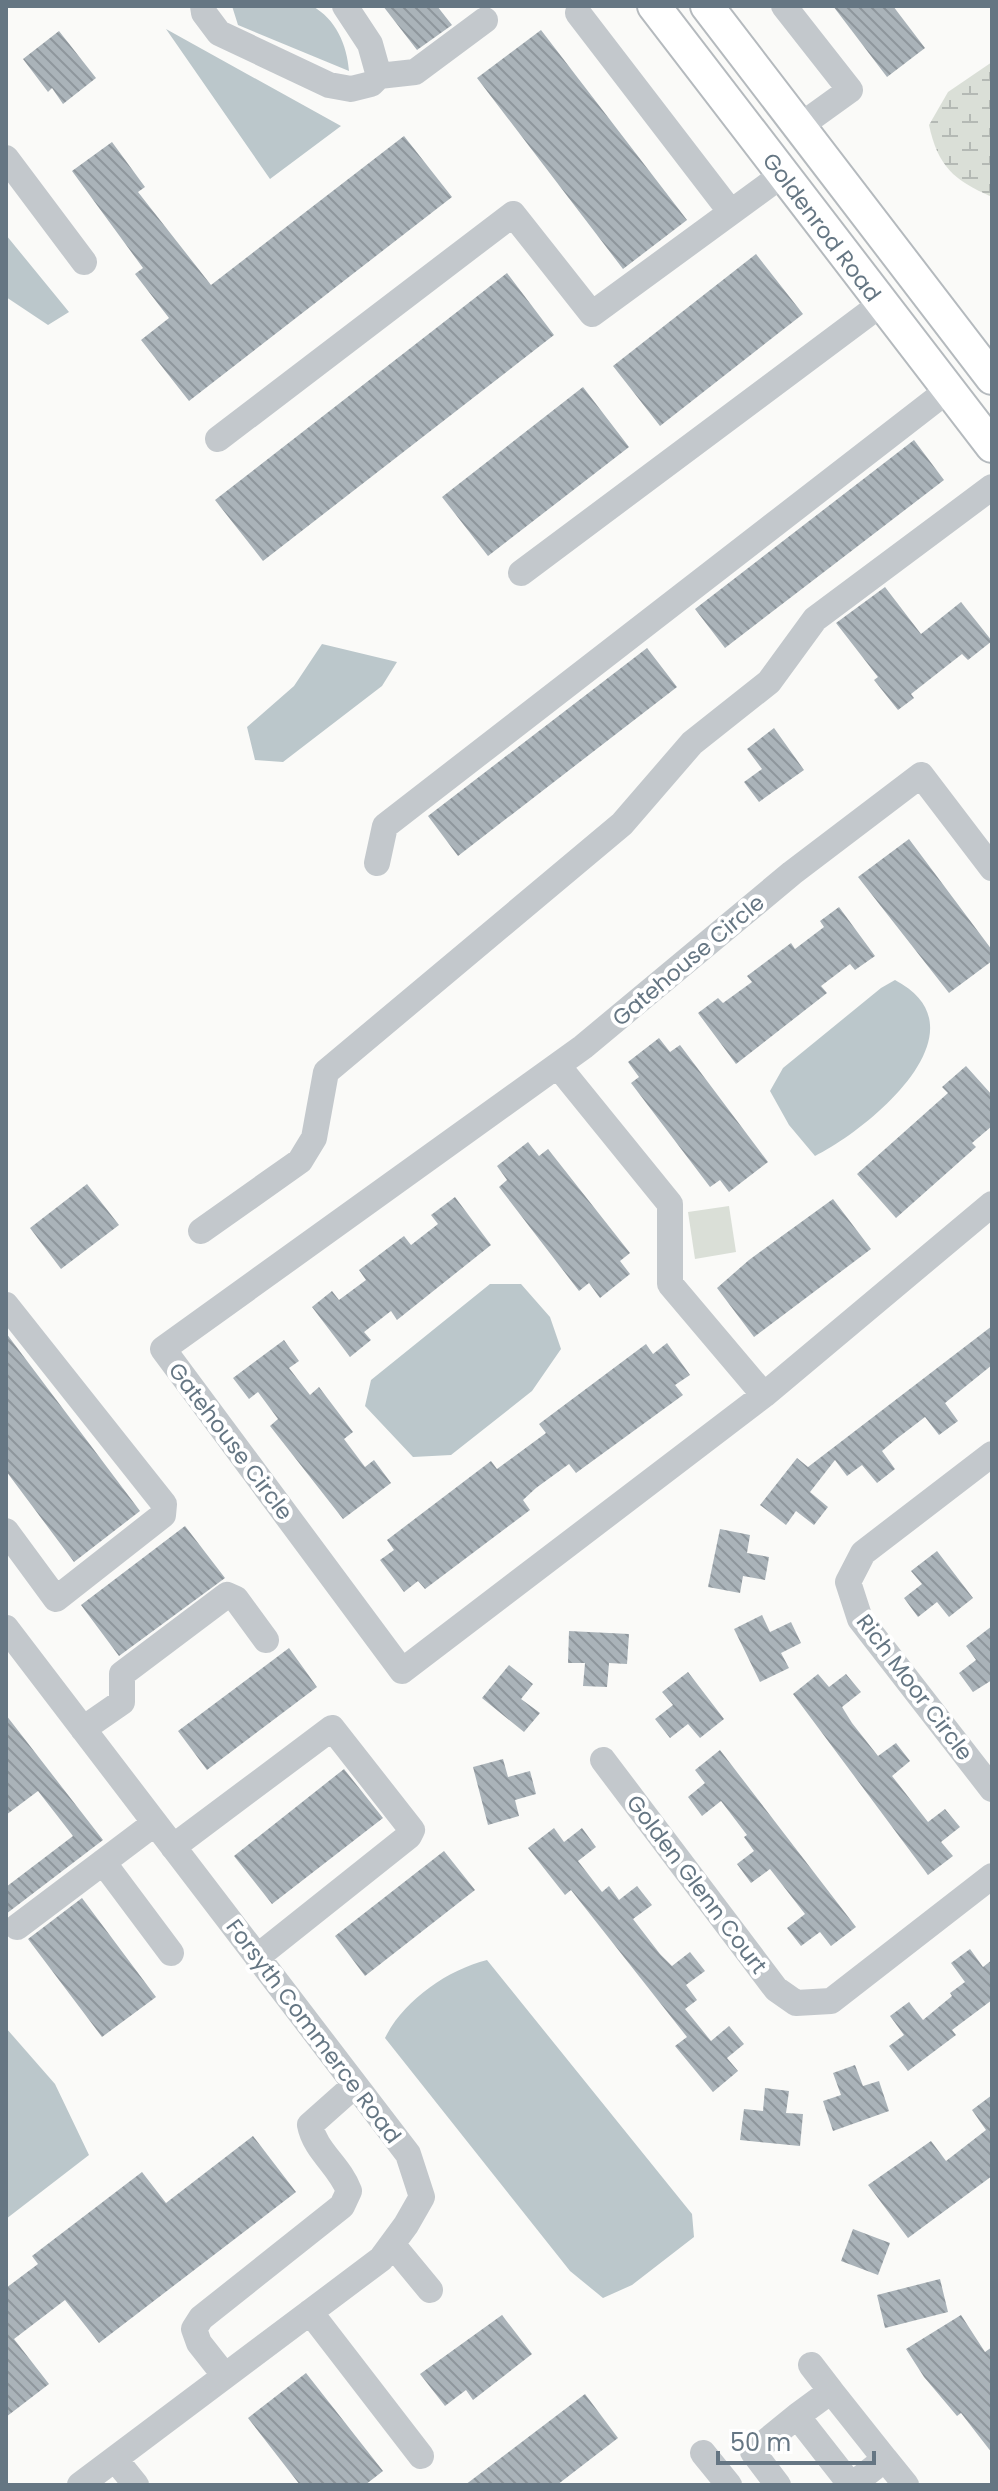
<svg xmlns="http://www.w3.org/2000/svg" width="998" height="2491" font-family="Poppins,sans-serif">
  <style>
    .wetland { fill: url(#wetland-marsh) }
    .park { fill: #dadfd7 }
    .water { fill: #bbc7cb }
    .building { fill: url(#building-back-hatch) }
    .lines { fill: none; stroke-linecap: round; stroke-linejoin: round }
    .major-casing { stroke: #b5babe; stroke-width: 36 }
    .minor { stroke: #c3c8cc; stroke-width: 26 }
    .major { stroke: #fff; stroke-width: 32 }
    .labels { text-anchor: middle; stroke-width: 8; stroke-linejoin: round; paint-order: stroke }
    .street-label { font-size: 22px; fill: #657683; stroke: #fff }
  </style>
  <defs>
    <pattern id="wetland-marsh" width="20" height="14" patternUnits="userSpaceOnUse" patternTransform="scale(2)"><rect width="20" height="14" fill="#dadfd7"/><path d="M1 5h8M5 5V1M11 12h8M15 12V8" fill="none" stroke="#b4b9b4"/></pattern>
    <pattern id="building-back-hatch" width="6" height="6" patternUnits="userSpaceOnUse" patternTransform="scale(2)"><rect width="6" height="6" fill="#aab3b9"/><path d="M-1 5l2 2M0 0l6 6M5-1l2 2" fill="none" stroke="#8e969c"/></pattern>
  </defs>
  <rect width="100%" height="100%" fill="#fafaf8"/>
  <!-- wetland -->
  <path class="wetland" d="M992,62v135c-39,-17 -54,-31 -63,-72l19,-33z"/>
  <!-- park -->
  <path class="park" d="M729,1206l7,46 -41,7 -7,-47z"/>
  <!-- water -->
  <path class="water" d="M232,6h80c24,13 35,39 37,65l-111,-46z
    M166,29l175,97 -71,53z
    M6,235l63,77 -21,13 -42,-28z
    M322,644l75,18 -15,24 -99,76 -28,-2 -8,-33 47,-41z
    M895,980c95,50 -27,150 -80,176l-26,-31 -19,-34 13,-23 98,-80z
    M490,1284h31l29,33 11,32 -29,42 -81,64 -38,2 -48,-51 6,-26z
    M487,1960l205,254 2,23 -62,48 -29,13 -33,-27 -185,-233c18,-37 62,-68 102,-78z
    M6,2028l49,56 34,71 -83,64z"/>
  <!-- building -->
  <path class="building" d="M383,6h54l15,19 -35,25z
    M833,6h60l32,42 -38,29z
    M541,30l146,190 -64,49 -146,-191z
    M59,31l37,47 -33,26 -11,-16 -4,4 -25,-33z
    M404,136l48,61 -263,204 -48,-61 28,-22 -34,-44 8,-6 -71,-97 40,-29 33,45 -7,5 73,93z
    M756,254l47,60 -143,112 -47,-60z
    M507,273l47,62 -291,226 -48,-61z
    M583,387l46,60 -141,109 -46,-59z
    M914,440l30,40 -219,168 -30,-39z
    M885,587l36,47 40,-32 31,39 -24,19 -6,-6 -51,40 3,4 -16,12 -24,-30 4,-3 -42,-54z
    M647,648l30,39 -219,169 -30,-40z
    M774,728l30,42 -45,32 -15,-20 18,-13 -15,-20z
    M909,839l83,111v11l-43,32 -91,-116z
    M839,907l36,49 -20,14 -5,-6 -29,22 6,7 -91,71 -38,-51 20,-15 5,5 29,-21 -5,-6 44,-33 4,6 29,-22 -4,-6z
    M659,1038l11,14 10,-7 88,117 -39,30 -9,-12 -10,7 -79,-104 8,-6 -11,-15z
    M966,1066l26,29v31l-20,17 4,4 -80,71 -39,-44 91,-81 -6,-6z
    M528,1142l11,14 9,-7 82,104 -10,8 10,13 -30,24 -11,-15 -10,8 -80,-104 8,-7 -10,-14z
    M87,1184l32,41 -58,44 -31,-41z
    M455,1197l36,48 -94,75 -6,-9 -27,21 7,8 -21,17 -38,-50 20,-16 7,9 27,-20 -7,-10 45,-34 7,9 27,-21 -7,-9z
    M833,1199l38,50 -117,88 -37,-49 32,-28z
    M992,1326v39l-47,38 13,18 -19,14 -14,-18 -30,23 -13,11 13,18 -18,14 -15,-18 -15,11 -12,-16 -25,32 18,15 -14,18 -18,-14 -10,14 -26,-20 37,-47 11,9z
    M6,1333l134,178 -66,51 -68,-91z
    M284,1340l15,21 -10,7 21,27 9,-8 34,45 -9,7 21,28 9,-7 17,23 -48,36 -73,-93 8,-7 -20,-27 -9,7 -16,-21z
    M667,1343l23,32 -15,10 8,10 -107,78 -7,-9 -33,24 -13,12 7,10 -105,79 -7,-8 -14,11 -24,-32 14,-10 -7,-10 104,-79 6,8 49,-36 -7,-9 107,-80 7,10z
    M185,1526l40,52 -106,78 -38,-51z
    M720,1529l30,6 -3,18 22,4 -4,23 -22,-4 -3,17 -32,-6z
    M937,1551l36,47 -24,19 -12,-15 -19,15 -14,-19 18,-14 -11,-13z
    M762,1615l8,17 21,-10 10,21 -20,10 8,15 -29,14 -26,-53z
    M992,1626v54l-19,12 -14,-19 17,-13 -10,-14z
    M569,1631l60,3 -2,30 -18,-1 -2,24 -24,-1 2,-23h-17z
    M289,1648l28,39 -110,83 -29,-39z
    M509,1665l24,19 -12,15 19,14 -16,19 -42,-34z
    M688,1672l36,47 -24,19 -12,-14 -18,14 -15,-19 18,-14 -11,-13z
    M818,1674l11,13 17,-13 15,18 -19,15 10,16 26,33 18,-13 14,18 -18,15 36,46 17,-13 15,18 -19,15 12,14 -25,19 -135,-181z
    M6,1715l97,125 -97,74v-27l67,-51 -35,-45 -32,24z
    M720,1750l136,177 -25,19 -11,-14 -19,14 -14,-18 18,-14 -35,-45 -19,14 -14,-19 17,-13 -10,-14 3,-2 -26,-34 -19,15 -14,-19 17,-14 -10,-13z
    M503,1759l5,18 22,-6 6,23 -21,6 4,16 -31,9 -15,-58z
    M344,1769l39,49 -111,86 -38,-48z
    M554,1828l10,14 18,-14 14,19 -18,14 24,31 7,-6 10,14 18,-14 15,19 -19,14 27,35 12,12 18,-14 15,19 -19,14 11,15 -12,9 26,32 18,-15 15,18 -17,14 11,13 -25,21 -38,-46 12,-9 -116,-147 -6,5 -37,-47z
    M444,1851l31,39 -110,86 -30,-40z
    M82,1898l74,99 -54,40 -74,-98z
    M970,1949l13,18 9,-7v40l-40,30 4,5 -48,36 -19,-25 15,-11 -14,-19 19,-14 14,18 29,-24 -2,-3 15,-11 -14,-19z
    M855,2065l8,21 16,-5 10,30 -56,20 -10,-30 18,-6 -8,-22z
    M765,2088l24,3 -3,22 17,1 -3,32 -60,-6 4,-31 19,2z
    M992,2095v81l-84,62 -40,-53 63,-44 15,20 40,-31 -14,-20z
    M253,2136l43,56 -197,151 -34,-43 -51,39 35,45 -43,33v-129l32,-24 -6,-8 110,-84 24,31z
    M853,2229l37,14 -12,32 -37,-14z
    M940,2279l8,33 -63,16 -8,-33z
    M502,2315l30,39 -59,46 -7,-10 -21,16 -25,-32z
    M961,2315l24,37 7,-5v106l-31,-40 -4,3 -33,-39 -18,-28z
    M306,2373l77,98 -18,14h-65l-52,-67z
    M585,2394l33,44 -61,47h-92z"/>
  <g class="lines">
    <!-- major casing -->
    <g class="major-casing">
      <path id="major" d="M654,6l338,440
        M707,6l285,372"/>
    </g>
    <!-- minor -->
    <path class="minor" d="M203,6l1,7 15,20 110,52 22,4 20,-5 8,-8 36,-4 70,-52
      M345,6l25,38 9,32
      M784,6l66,84 -50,36
      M578,13l152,198
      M6,158l78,104
      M218,439l295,-225 79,100 190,-139
      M521,573l360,-269
      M377,863l8,-37 563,-436
      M992,868l-71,-93 -129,98 -209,174 -420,302 239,322 362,-276 228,-191
      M558,1066l112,138v80l94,111
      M201,1231l99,-70 14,-23 12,-66 296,-248 70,-81 77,-61 46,-63 177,-132
      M6,1305l158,199 -1,11 -107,84 -50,-68
      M992,1454l-129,99 -15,29 12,37 132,170
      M6,1628l402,526 14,43 -16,28 -25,34 -301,226
      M83,1729l39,-27v-28l105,-79 9,4 30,41
      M603,1760l173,229 20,14 35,-2 161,-125
      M173,1847l159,-119 80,102 -3,6 -152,121
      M103,1862l68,91
      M17,1927l138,-104
      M392,2244l38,46
      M310,2312l111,144
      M225,2376l-26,-33 -5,-14 7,-11 141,-112 7,-15c-9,-25 -34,-40 -39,-66l45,-40
      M831,2391l54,68
      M797,2416l34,-25 -20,-26
      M703,2453l26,32
      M115,2459l21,26
      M778,2485l-25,-33 44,-36 54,69
      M852,2485l33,-26 21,26"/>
    <!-- major -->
    <use href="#major" class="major"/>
  </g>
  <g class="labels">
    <!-- street labels -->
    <g class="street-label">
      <text transform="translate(822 227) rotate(53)" y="8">Goldenrod Road</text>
      <text transform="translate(688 960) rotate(-40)" y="8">Gatehouse Circle</text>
      <text transform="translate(231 1441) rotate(53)" y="8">Gatehouse Circle</text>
      <text transform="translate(915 1687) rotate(53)" y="8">Rich Moor Circle</text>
      <text transform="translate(697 1884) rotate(53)" y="8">Golden Glenn Court</text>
      <text transform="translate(314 2031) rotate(53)" y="8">Forsyth Commerce Road</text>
    </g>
  </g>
  <!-- border -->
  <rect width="998" height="2491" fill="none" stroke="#657683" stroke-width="16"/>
  <!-- scale -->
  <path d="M718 2451v12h156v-12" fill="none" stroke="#657683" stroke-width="4"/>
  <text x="730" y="2451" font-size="24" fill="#657683" stroke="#ffffff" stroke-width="6" paint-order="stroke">50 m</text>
</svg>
